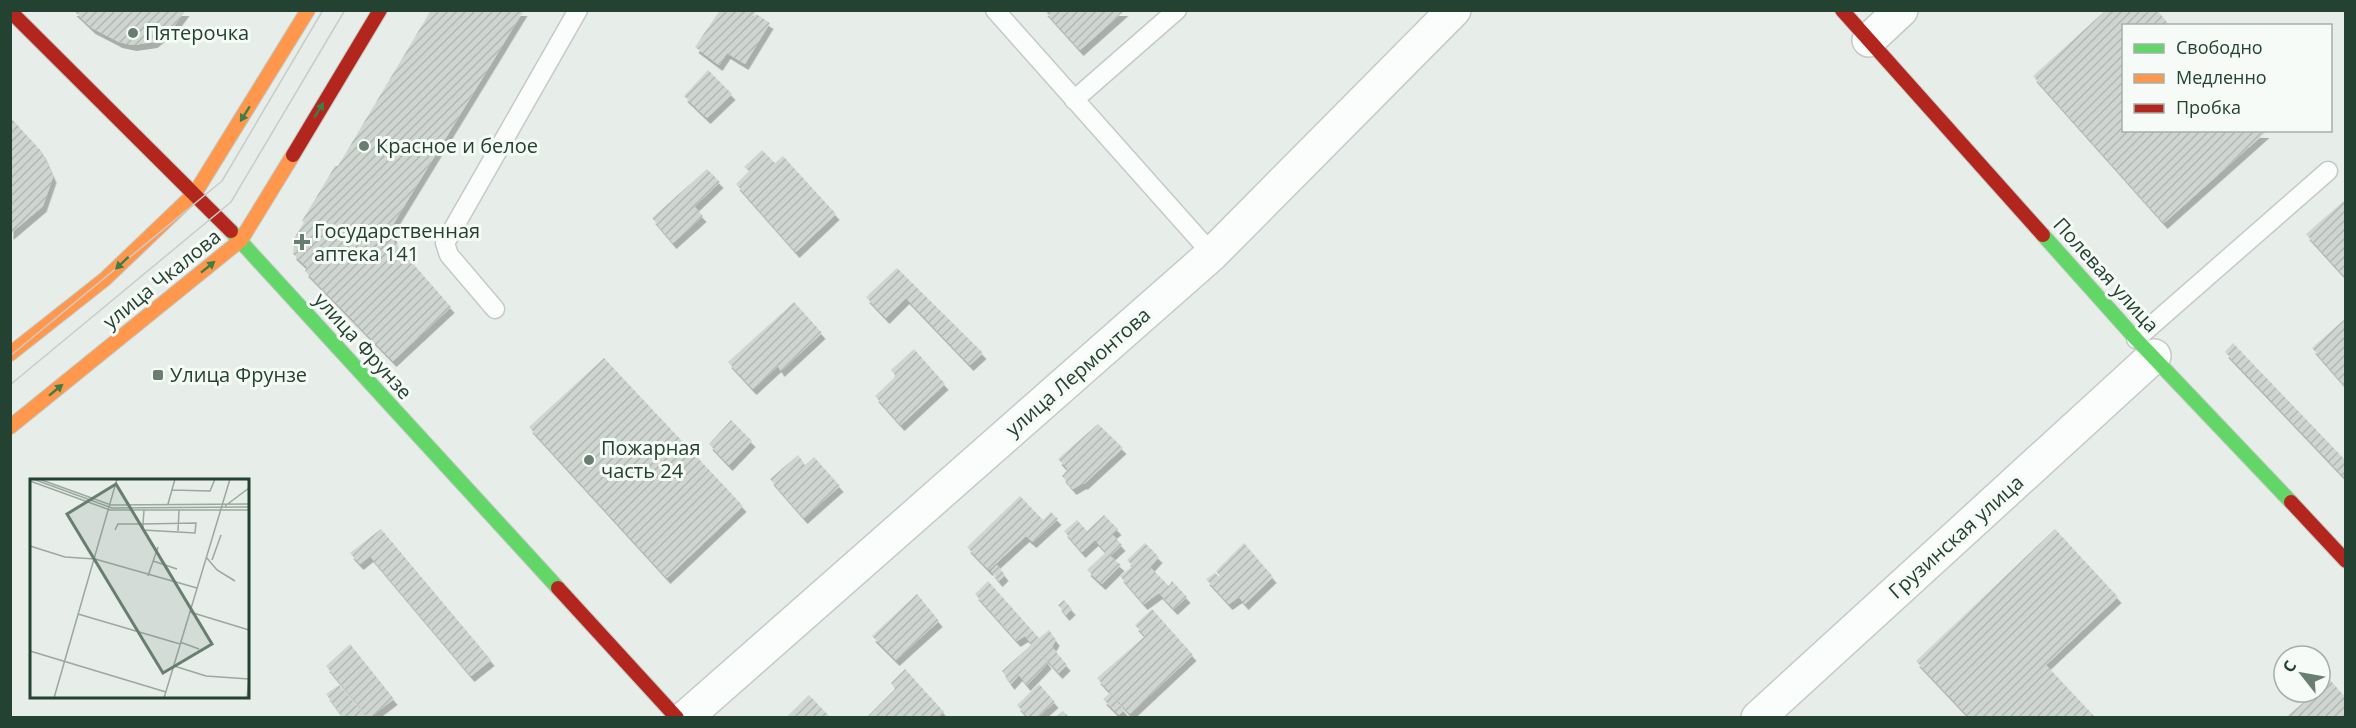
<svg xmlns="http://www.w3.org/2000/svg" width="2356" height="728" font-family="'Open Sans',sans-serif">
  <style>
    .building { fill: url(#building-hatch); filter: url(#shadow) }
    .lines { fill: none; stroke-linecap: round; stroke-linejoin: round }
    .lane-casing { stroke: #c4cac6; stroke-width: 21 }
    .street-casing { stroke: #c4cac6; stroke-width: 36 }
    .fast-casing { stroke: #c1c9c4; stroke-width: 16 }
    .slow-casing { stroke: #c1c9c4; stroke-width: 16 }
    .jam-casing { stroke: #c1c9c4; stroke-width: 16 }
    .lane { stroke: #fbfcfc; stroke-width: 18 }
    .street { stroke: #fbfcfc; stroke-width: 33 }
    .fast { stroke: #63d668; stroke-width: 14 }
    .slow { stroke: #ff974d; stroke-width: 14 }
    .jam { stroke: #b3261e; stroke-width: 14 }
    .tram { stroke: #c8cdca; stroke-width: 1.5 }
    .oneway { fill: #3d7d47 }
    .poi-dot { fill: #687e71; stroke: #f6fbf7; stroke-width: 2 }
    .labels { text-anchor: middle; stroke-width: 6; stroke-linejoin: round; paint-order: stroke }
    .poi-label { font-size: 20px; fill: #234231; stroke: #f6fbf7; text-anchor: start }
    .street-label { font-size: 20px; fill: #234231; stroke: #f6fbf7 }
    .inset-road { fill: none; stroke: #99a99f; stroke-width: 1.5 }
    .view { fill: #687e71; fill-opacity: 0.15; stroke: #687e71; stroke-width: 3 }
    .inset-edge { fill: none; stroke: #234231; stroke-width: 3 }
  </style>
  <defs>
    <pattern id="building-hatch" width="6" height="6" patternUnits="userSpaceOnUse" patternTransform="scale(1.5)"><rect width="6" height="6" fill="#cfd6d2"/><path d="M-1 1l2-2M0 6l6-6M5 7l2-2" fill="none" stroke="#b1b9b5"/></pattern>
    <filter id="shadow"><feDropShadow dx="3.5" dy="6" stdDeviation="0" flood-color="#0004"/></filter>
  </defs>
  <rect width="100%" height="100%" fill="#e7ede9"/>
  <!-- building -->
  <path class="building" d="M73,10h113l-12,16 -20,16 -21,3 -14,-3 -27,-14z
    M431,10h93l-132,216 2,16 57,65 -58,54 -88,-90 2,-4 -14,-13 2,-17 9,-15 -2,-1 33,-55h3z
    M720,10h37l-8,12 7,-8 14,9 -25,41 -18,-11 -8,12 -24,-18z
    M1044,10h81l-45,40z
    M2106,10h51l13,16h-46v104l142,2 -102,91 -131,-147z
    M708,70l24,24 -25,24 -23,-22z
    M10,117l32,35 11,25 -10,29 -33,28z
    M762,150l13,13 8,-7 53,58 -40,38 -60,-68 13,-13 -5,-4z
    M707,169l13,13 -25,24 -7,-6 15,16 -30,27 -21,-25z
    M2346,199v79l-40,-44z
    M897,268l86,85 -13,12 -64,-67 -20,20 -20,-21z
    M794,302l28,31 -41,38 -3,-5 -25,23 -25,-27z
    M2346,318v69l-34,-39z
    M2233,343l113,118v18l-121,-127z
    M914,349l31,35 -44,41 -26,-29 21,-20 -5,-6z
    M604,358l139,148 -76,72 -138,-151z
    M731,420l21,21 -23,24 -20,-21z
    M1098,424l25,24 -39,36 -1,-1 -10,6 -11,-13 6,-7 -10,-10z
    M798,455l6,8 -17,18 27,-24 26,29 -36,32 -34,-39z
    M1020,496l23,24 8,-8 7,7 -25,23 -7,-6 -37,34 -22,-23z
    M1104,515l14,14 -6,5 10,11 -12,11 11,9 -19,19 -15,-14 19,-18 -11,-12 -13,12 -18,-21 13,-11 10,11z
    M381,529l110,131 -20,16 -101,-120 -10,8 -10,-11z
    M2055,529l63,68 -72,68 49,52h-126l-53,-56z
    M1145,543l14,14 -9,10 19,19 3,-5 15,16 -13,12 -15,-16 -15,11 -24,-28 13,-10 -6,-6z
    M1244,543l29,34 -28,27 -6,-7 -10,7 -23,-25 9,-6 9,8 -8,-10z
    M997,565l8,10 -6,6 -8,-10z
    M988,581l51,57 10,-8 7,10 -4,7 15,18 -8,8 -18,-20 7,10 -21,22 -8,-10 -8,9 -9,-13 30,-27 -7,-8 -8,5 -42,-47z
    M917,594l22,27 -43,39 -24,-24z
    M1064,600l8,9 -6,6 -8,-10z
    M1152,609l41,46 -63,59 -33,-36 48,-42 -10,-11z
    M350,644l44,55 -25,19 -43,-52z
    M905,669l39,43 -6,5h-71l28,-28 -4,-6z
    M2330,680l16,18v19h-60l30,-25h4v-4z
    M1039,684l16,18 -17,15h-10l-11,-12z
    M339,685l26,30 -3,2h-19l-17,-23z
    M1110,693l14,17 -5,5 -16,-16z
    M809,695l21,22h-43z
    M1063,711l6,6h-13z"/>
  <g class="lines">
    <!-- lane casing -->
    <g class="lane-casing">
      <path id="lane" d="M995,10l217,244
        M1074,100l103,-90
        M495,309l-46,-54 -4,-12 133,-233
        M2136,339l192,-168"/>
    </g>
    <!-- street casing -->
    <g class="street-casing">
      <path id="street" d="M1869,40l32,-30
        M685,718l527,-464 242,-244
        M1758,718l396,-362"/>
    </g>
    <!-- fast casing -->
    <g class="fast-casing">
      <path id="fast" d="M231,231l327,357
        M2043,235l93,104 155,163"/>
    </g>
    <!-- slow casing -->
    <g class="slow-casing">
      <path id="slow" d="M10,354l95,-75 90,-86 113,-183
        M10,427l231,-187 52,-85"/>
    </g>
    <!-- jam casing -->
    <g class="jam-casing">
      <path id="jam" d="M1842,10l201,225
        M10,11l221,220
        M293,155l87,-145
        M2291,502l55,59
        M558,588l119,130"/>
    </g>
    <!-- lane -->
    <use href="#lane" class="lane"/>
    <!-- street -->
    <use href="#street" class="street"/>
    <!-- fast -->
    <use href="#fast" class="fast"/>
    <!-- slow -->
    <use href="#slow" class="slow"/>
    <!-- jam -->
    <use href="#jam" class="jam"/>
    <!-- tram -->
    <path class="tram" d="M10,356l212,-175 101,-171
      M10,385l221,-183 114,-192"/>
  </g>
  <!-- one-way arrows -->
  <defs><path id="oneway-solid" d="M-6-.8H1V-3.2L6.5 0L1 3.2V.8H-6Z" transform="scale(1.5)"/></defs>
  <g class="oneway">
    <use href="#oneway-solid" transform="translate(319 110) rotate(-59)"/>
    <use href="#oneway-solid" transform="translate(245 114) rotate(122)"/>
    <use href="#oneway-solid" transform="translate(122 263) rotate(137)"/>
    <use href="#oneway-solid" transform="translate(208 267) rotate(-39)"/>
    <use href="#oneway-solid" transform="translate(56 390) rotate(-39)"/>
  </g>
  <!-- markers -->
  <g class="poi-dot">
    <circle cx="133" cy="33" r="6"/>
    <circle cx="364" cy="146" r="6"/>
    <path d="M299 233h6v6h6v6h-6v6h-6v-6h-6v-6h6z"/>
    <rect x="152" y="369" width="12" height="12" rx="3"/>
    <circle cx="589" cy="460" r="6"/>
  </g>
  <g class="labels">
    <!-- poi labels -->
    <g class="poi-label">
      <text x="145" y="40">Пятерочка</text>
      <text x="376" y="153">Красное и белое</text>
      <text x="314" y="238">Государственная<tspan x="314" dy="23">аптека 141</tspan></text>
      <text x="170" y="382">Улица Фрунзе</text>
      <text x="601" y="455">Пожарная<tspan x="601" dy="23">часть 24</tspan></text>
    </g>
    <!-- street labels -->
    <g class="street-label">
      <text transform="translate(2106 275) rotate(48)" y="7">Полевая улица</text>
      <text transform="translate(162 279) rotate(-39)" y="7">улица Чкалова</text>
      <text transform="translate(363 346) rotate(48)" y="7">улица Фрунзе</text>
      <text transform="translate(1078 372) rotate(-41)" y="7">улица Лермонтова</text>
      <text transform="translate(1956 537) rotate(-42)" y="7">Грузинская улица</text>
    </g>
  </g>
  <!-- overview -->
  <g transform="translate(30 479)">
    <rect width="219" height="219" fill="#e7ede9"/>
    <path class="inset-road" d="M3,0l79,29 137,-1M9,0l72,26 138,-1M0,2l80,29h139M142,11l38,1 5,-12M138,25l7,-25M195,27l24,-18M166,44l-1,10 -52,-3v-6zM85,51l3,-6h25l1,-14M148,52l1,-21M0,67l35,11 30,2 102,29M176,78l11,13 18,11M182,81l9,-25M123,82l24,8M118,97l10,-29M160,133l59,18M48,135l102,30M150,163l19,7M0,172l136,41M144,187l32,10 43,3M24,219l63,-219M134,219l66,-219M217,219l2,-20"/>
    <path class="view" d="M86,5l96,160 -49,29 -96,-159z"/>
    <rect width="219" height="219" class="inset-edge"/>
  </g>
  <!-- border -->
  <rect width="2356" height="728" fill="none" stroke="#234231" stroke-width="24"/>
  <!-- legend -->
  <rect x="2122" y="24" width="210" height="108" fill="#f6fbf7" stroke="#a2b1a8" stroke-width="1.5"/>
  <rect x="2134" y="44" width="30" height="9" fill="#63d668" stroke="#a2b1a8" stroke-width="1.5"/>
  <text x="2176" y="54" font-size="18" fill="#234231">Свободно</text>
  <rect x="2134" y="74" width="30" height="9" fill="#ff974d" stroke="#a2b1a8" stroke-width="1.5"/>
  <text x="2176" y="84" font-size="18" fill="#234231">Медленно</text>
  <rect x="2134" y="104" width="30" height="9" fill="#b3261e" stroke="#a2b1a8" stroke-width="1.5"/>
  <text x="2176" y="114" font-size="18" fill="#234231">Пробка</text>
  <!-- north arrow -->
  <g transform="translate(2302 674) rotate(301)"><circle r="28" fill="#f6fbf7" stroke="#a2b1a8" stroke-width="1.5"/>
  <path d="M0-4.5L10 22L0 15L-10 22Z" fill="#687e71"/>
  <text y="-9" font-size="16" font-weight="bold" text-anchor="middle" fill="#234231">С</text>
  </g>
</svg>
